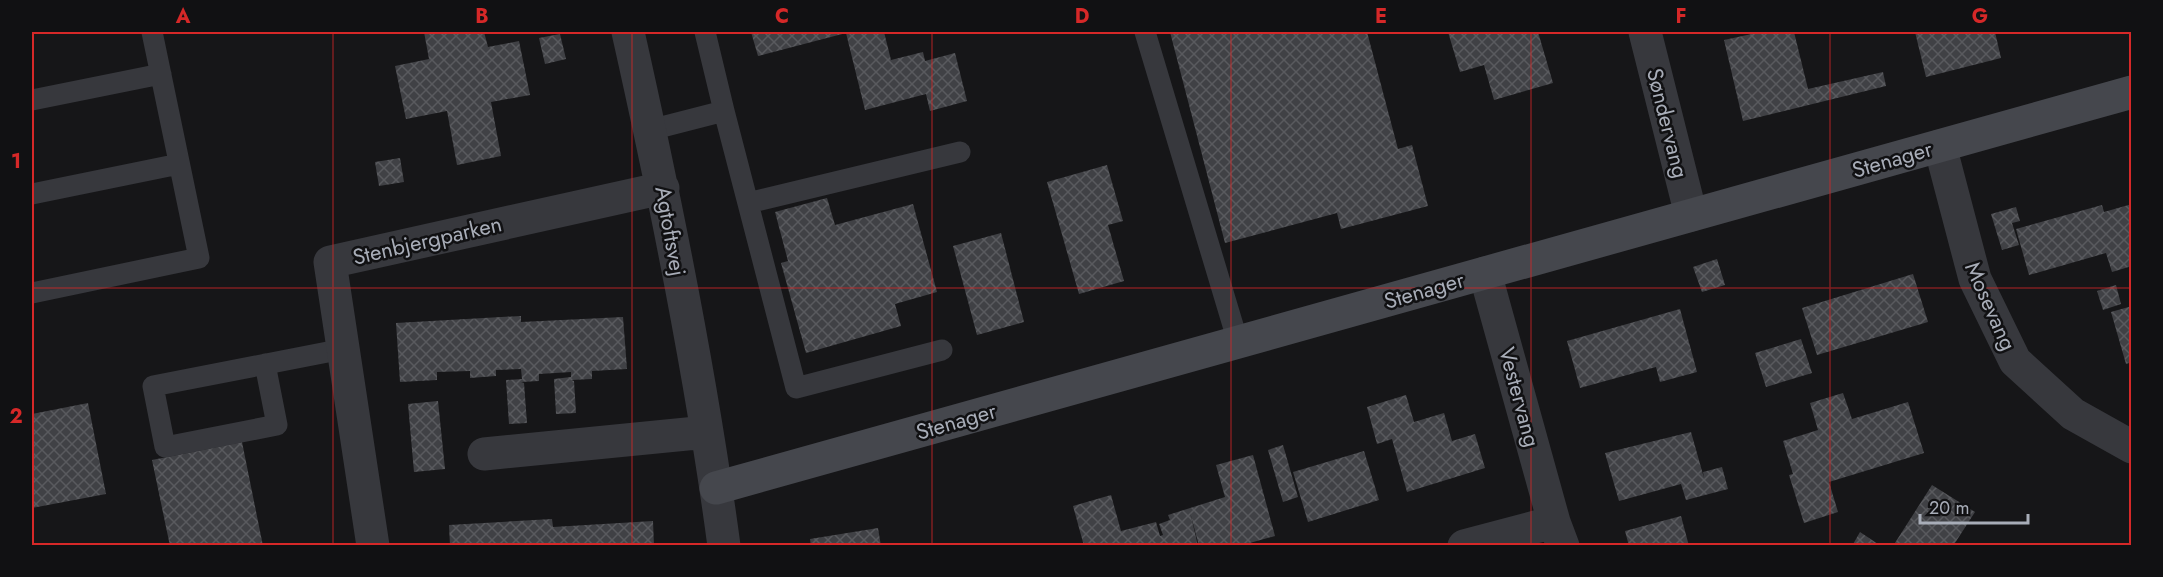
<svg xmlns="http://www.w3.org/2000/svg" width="2163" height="577" font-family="Jost,sans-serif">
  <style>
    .building { fill: url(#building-cross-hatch) }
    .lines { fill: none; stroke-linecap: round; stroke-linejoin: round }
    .lane { stroke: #37383d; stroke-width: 21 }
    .street { stroke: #37383d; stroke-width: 33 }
    .secondary { stroke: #45474d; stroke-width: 33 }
    .grid { fill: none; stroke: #d62828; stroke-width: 1.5; stroke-opacity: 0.55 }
    .labels { text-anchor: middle; stroke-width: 5; stroke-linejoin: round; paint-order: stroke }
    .street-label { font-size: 22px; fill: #a8adb8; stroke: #111113 }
    .neatline { fill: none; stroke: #d62828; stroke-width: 2 }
    .grid-label { font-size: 20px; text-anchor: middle; font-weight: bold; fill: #d62828 }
  </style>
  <defs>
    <pattern id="building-cross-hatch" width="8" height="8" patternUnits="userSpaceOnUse" patternTransform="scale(1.5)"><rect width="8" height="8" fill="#404145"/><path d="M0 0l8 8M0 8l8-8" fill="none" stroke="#595a5e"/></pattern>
  </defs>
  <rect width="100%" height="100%" fill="#161618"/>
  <!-- building -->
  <path class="building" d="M424,32h60l4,15 31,-6 11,54 -39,7 10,54 -44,9 -10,-54 -41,8 -11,-53 34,-7z
    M751,32h133l7,28 32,-8 2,9 30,-8 12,48 -37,10 -4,-17 -61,16 -19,-77 -88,23z
    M1170,32h197l31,117 14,-4 16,61 -87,23 -4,-16 -112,30z
    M1448,32h90l15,51 -59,17 -10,-35 -24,7z
    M1761,32h33l14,57 75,-17 3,14 -143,35 -19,-81z
    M1915,32h80l6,26 -75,19z
    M560,34l6,25 -21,5 -6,-26z
    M400,158l4,24 -25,4 -4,-24z
    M1107,165l16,56 -15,4 16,56 -45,13 -32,-112z
    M827,198l8,27 78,-21 24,88 -42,12 6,22 -95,27 -25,-90 7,-2 -13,-49z
    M2132,204v62l-20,6 -6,-19 -77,22 -13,-46 86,-24 2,7z
    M2016,207l4,14 -8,2 7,22 -17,5 -11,-36z
    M1001,233l23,89 -47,13 -24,-89z
    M1717,259l8,26 -23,7 -9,-25z
    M1913,274l15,48 -111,33 -15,-47z
    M2116,285l5,19 -18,6 -6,-19z
    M2132,306v56l-6,2 -15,-52z
    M1680,309l17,63 -37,10 -4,-15 -76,21 -13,-47z
    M521,316v6l102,-5 4,52 -35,2v8l-21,1 3,1 2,32 -20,1 -2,-35 17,-2v-5l-32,2v7l-18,1 3,1 3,40 -18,1 -3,-44 16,-1 -1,-10 -25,1v6l-26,2v-7l-33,1v8l-37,2 -4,-59z
    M1801,339l11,34 -46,14 -11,-34z
    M1843,393l9,26 56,-17 16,51 -95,29 9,30 -34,11 -15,-48 4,-1 -10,-33 35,-11 -8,-27z
    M1406,395l8,27 30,-9 8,28 23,-7 10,34 -78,24 -15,-53 -15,5 -10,-37z
    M438,401l7,68 -31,3 -6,-68z
    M88,403l18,91 -74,14v-94z
    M1691,432l13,46 -1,-6 19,-5 6,22 -42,11 -5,-16 -62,17 -14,-48z
    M242,442l21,104h-93l-18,-86z
    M1283,445l15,52 -15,5 -15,-52z
    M1364,451l15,49 -71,22 -15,-50z
    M1253,455l22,81 -36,10h-40l-9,-34 8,34h-114l-11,-40 38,-11 10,36 35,-9 4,14 3,-1 -4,-11 11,-4 -2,-5 57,-18 -9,-32z
    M1932,485l43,27 -22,34h-60z
    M1681,516l8,30h-60l-4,-15z
    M552,519l1,8 100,-6 1,25h-204l-1,-21z
    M878,528l3,18h-70l-1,-7z
    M1860,532l21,14h-29z"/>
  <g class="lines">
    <!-- lane -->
    <path class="lane" d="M705,32l19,79
      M1145,32l93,310
      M32,100l129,-26
      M650,130l74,-19 72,277 146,-38
      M32,194l147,-30
      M748,203l212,-51
      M32,293l167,-35 -47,-226
      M265,364l12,61 -112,22 -12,-61 190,-37"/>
    <!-- street -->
    <path class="street" d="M628,32c38,169 73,341 96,514
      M1645,32l46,183
      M1940,146l35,133 40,82 58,53 59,33
      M1485,273l69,249 9,24
      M484,454l223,-22
      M373,546l-43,-284 333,-74
      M1464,546l90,-24"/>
    <!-- secondary -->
    <path class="secondary" d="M716,488l1416,-396"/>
  </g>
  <!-- grid -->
  <path class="grid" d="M333,32v514M632,32v514M932,32v514M1231,32v514M1531,32v514M1830,32v514M32,288h2100"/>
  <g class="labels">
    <!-- street labels -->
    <g class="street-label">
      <text transform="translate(1668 123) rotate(76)" y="8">Søndervang</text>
      <text transform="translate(1892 159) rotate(-16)" y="8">Stenager</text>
      <text transform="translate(671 231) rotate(80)" y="8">Agtoftsvej</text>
      <text transform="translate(427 240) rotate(-13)" y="8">Stenbjergparken</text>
      <text transform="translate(1424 290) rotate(-16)" y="8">Stenager</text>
      <text transform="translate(1991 306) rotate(66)" y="8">Mosevang</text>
      <text transform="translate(1520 397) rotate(75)" y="8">Vestervang</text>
      <text transform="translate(956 421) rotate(-16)" y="8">Stenager</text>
    </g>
  </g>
  <!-- border -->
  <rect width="2163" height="577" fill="none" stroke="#111113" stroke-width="66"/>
  <!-- scale -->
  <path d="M1920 514v9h108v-9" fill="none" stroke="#a8adb8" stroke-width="3"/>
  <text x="1929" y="514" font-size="18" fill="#a8adb8" stroke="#111113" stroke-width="4.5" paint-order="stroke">20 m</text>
  <rect x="33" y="33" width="2097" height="511" class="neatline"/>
  <g class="grid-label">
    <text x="183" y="23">A</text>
    <text x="482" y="23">B</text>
    <text x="782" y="23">C</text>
    <text x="1082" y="23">D</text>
    <text x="1381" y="23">E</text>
    <text x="1681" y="23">F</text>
    <text x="1980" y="23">G</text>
    <text x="16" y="168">1</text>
    <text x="16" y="423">2</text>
  </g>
</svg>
